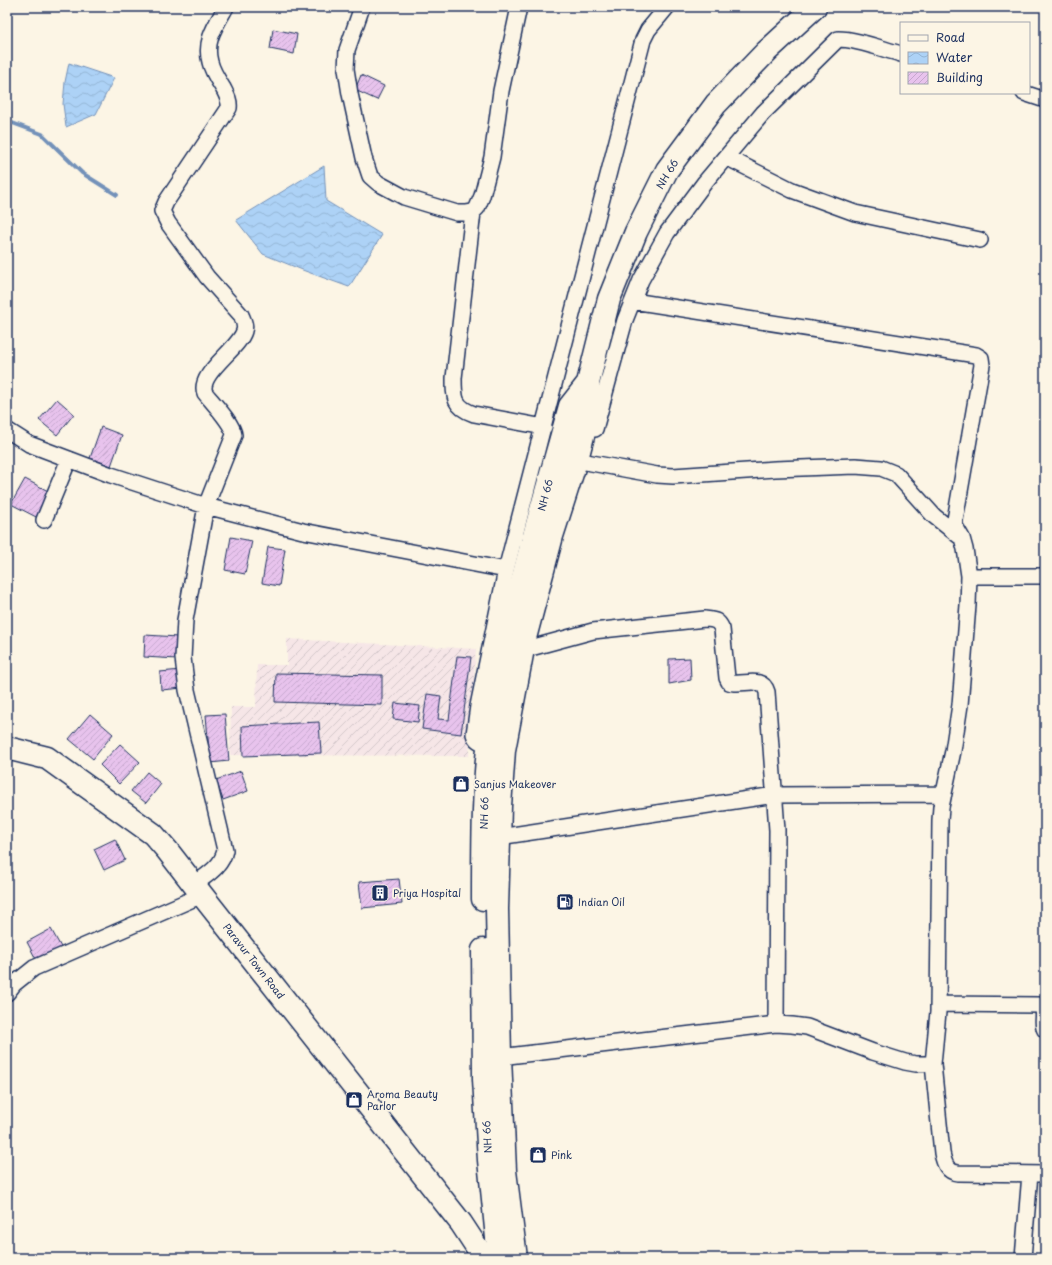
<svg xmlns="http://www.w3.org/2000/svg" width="1052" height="1265" font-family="'Playpen Sans',sans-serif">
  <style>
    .industrial { fill: url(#industrial-furrows) }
    .water { fill: url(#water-waves); stroke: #7391b9 }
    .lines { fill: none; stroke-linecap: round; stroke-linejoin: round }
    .stream { stroke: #7391b9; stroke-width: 4 }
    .building { fill: url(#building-hatch); stroke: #1b2f5e }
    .street-casing { stroke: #1b2f5e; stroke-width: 18 }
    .secondary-casing { stroke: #1b2f5e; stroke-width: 25 }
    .highway-casing { stroke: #1b2f5e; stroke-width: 25 }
    .street { stroke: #fcf5e5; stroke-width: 15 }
    .secondary { stroke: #fcf5e5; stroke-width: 22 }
    .highway { stroke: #fcf5e5; stroke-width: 22 }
    .labels { text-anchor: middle; stroke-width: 3.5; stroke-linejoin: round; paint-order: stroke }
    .street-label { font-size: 10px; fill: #1b2f5e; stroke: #fcf5e5 }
    .poi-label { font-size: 10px; fill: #1b2f5e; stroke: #fcf5e5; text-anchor: start }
  </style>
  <defs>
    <pattern id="industrial-furrows" width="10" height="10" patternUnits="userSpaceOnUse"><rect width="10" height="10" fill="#f6e6e7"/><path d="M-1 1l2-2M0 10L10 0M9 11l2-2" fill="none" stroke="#d2c6c9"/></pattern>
    <pattern id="water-waves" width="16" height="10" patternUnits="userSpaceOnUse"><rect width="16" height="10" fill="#add2f6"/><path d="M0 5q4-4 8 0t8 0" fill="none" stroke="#94b5d5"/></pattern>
    <pattern id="building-hatch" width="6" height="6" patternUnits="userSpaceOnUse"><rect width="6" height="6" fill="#e8c3ed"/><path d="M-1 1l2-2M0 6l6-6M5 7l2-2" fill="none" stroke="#c6a8ce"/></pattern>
  </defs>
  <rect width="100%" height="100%" fill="#fcf5e5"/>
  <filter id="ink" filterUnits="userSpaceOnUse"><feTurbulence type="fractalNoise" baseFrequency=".025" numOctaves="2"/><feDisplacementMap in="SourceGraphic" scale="8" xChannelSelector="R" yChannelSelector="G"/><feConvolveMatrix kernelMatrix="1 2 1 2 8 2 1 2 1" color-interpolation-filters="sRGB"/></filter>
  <g filter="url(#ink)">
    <!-- industrial -->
    <path class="industrial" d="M287,639l189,10 -7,107 -239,-1 1,-48h25l1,-42h30z"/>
    <!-- water -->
    <path class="water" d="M69,63l45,15 -18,36 -30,13 -3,-23 2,-22z
      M324,166l2,35 56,34 -33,52 -44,-16 -42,-17 -27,-34z"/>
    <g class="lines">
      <!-- stream -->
      <path class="stream" d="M7,121l35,13 40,39 35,22"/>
    </g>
    <!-- building -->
    <path class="building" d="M273,29l24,5 -3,20 -24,-5z
      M361,75l23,11 -7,14 -22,-10z
      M57,399l17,15 -17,21 -18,-15z
      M101,427l21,8 -11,31 -21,-8z
      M25,479l29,15 -14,25 -29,-15z
      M231,537l21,4 -7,33 -20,-4z
      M268,547l17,2 -6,37 -17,-3z
      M145,635l33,2 -1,22 -33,-2z
      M457,656l14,1 -10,77 -39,-5 5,-35 14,2 -3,23 11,1z
      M690,658l1,22 -22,4v-25z
      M181,670l2,18 -22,2 -1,-18z
      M276,673l106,2v30l-107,-3z
      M395,703l25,3 -2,16 -25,-3z
      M90,714l23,20 -20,25 -24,-20z
      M225,714l4,47 -19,2 -4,-48z
      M319,722l2,31 -78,3 -1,-30z
      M120,744l20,18 -21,22 -19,-19z
      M241,771l7,20 -25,9 -7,-20z
      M147,772l14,12 -15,19 -15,-12z
      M115,839l10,21 -21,10 -10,-21z
      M399,879l3,25 -40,4 -3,-26z
      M51,929l11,20 -24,14 -11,-21z"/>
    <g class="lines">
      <!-- street casing -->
      <g class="street-casing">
        <path id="street" d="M362,7l-15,43 -1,19 4,25 14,64 6,18 8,7 26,14 53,16h10l6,-1 4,-4 5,-12 10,-39 9,-66 18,-84
          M1024,93l21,7
          M726,157l66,33 63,23 125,27
          M473,212l-19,166c0,20 0,29 20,36l70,13
          M633,301l343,54 5,3 1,7 -27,155v6l7,12 3,11 4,27 -1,29 -8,100 -7,46 -12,56 -1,13 -2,192 -5,52 9,89c2,10 5,19 16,20l87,1
          M595,429l30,-109 16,-40 26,-47 38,-51 58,-69 75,-74c19,0 44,10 63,15
          M7,430l22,14 82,31 95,31 97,25 203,39
          M586,462l71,13 16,1 102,-7 80,-3 26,2 15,6 38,42 25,20
          M44,520l25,-61
          M969,576h76
          M523,650l70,-19 112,-12c10,1 13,1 17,10l5,49 2,4c12,5 33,-8 38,10l10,138 -1,194
          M489,744c-8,-2 -13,-2 -15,-10l4,-28 28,-136 137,-530 5,-10 19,-23
          M499,837l276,-42 169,-1
          M194,885c12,-10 28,-18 31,-35l-38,-160 -4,-32 2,-38 21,-114 28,-71c-1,-11 -21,-32 -29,-42 -8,-19 34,-44 39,-62 2,-6 -1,-11 -3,-16l-34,-38 -39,-54 -6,-12 4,-9 63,-94c1,-8 -3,-14 -6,-20 -5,-8 -11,-17 -13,-26 -6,-21 6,-37 16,-55
          M7,993l7,-9 20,-16 168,-73
          M938,1004l101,1c9,6 1,17 6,25
          M500,1057l276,-33 16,1 15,2 66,25 32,10 11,2h17
          M1023,1258l7,-84"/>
      </g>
      <!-- secondary casing -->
      <g class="secondary-casing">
        <path id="secondary" d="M7,748l40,10 106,76 14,16 35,45 259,328 23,35"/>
      </g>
      <!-- highway casing -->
      <g class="highway-casing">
        <path id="highway" d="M483,899c0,-56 0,-113 7,-169 5,-35 13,-70 21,-104 17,-74 39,-147 59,-220l18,-23
          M483,950l1,129 5,81 10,98
          M516,1258l-11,-87 -5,-114 -3,-148 3,-103 4,-56 21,-112 27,-102 26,-81 12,-46 -2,-26 21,-84 27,-67 31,-62 49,-66 51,-53 48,-44"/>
      </g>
      <!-- street -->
      <use href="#street" class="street"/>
      <!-- secondary -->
      <use href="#secondary" class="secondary"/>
      <!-- highway -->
      <use href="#highway" class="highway"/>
    </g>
  </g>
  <!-- icons -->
  <defs>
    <g id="shop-square" transform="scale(0.9)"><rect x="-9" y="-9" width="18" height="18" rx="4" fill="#1b2f5e" stroke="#fcf5e5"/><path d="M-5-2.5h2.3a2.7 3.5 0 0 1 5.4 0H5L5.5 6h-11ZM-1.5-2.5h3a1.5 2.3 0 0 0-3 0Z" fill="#fff"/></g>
    <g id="building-square" transform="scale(0.9)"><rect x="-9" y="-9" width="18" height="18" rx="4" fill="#1b2f5e" stroke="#fcf5e5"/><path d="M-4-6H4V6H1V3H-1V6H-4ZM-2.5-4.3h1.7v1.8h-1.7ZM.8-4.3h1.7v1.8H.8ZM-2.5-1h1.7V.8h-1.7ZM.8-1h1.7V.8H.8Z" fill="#fff"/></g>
    <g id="fuel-square" transform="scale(0.9)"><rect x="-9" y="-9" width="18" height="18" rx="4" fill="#1b2f5e" stroke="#fcf5e5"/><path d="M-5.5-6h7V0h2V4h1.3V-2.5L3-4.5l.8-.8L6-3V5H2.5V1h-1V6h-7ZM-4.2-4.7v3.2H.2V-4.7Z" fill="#fff"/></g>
  </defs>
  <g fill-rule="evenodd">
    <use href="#shop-square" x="461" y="784"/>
    <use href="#building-square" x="380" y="893"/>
    <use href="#fuel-square" x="565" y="902"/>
    <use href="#shop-square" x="354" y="1100"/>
    <use href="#shop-square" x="538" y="1155"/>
  </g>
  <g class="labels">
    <!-- street labels -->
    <g class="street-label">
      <text transform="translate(667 174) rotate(-59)" y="4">NH 66</text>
      <text transform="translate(545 495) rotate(-75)" y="4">NH 66</text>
      <text transform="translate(484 813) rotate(-88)" y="4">NH 66</text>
      <text transform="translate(254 961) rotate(52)" y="4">Paravur Town Road</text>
      <text transform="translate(487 1137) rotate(-93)" y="4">NH 66</text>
    </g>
    <!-- poi labels -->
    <g class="poi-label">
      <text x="474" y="788">Sanjus Makeover</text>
      <text x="393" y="897">Priya Hospital</text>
      <text x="578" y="906">Indian Oil</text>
      <text x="367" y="1098">Aroma Beauty<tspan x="367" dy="12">Parlor</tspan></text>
      <text x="551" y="1159">Pink</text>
    </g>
  </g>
  <!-- margin -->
  <rect width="1052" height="1265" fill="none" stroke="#fcf5e5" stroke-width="24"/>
  <rect x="12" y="12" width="1028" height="1241" fill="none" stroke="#1b2f5e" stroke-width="1.5" filter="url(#ink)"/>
  <!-- legend -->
  <rect x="900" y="22" width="130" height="72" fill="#fcf5e5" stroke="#a2a6af"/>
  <rect x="908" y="35" width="20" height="6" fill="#fcf5e5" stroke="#a2a6af"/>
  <text x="936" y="42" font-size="12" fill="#1b2f5e">Road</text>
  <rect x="908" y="52" width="20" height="12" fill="url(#water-waves)" stroke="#a2a6af"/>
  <text x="936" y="62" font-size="12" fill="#1b2f5e">Water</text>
  <rect x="908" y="72" width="20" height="12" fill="url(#building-hatch)" stroke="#a2a6af"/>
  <text x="936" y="82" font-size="12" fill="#1b2f5e">Building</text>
</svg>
